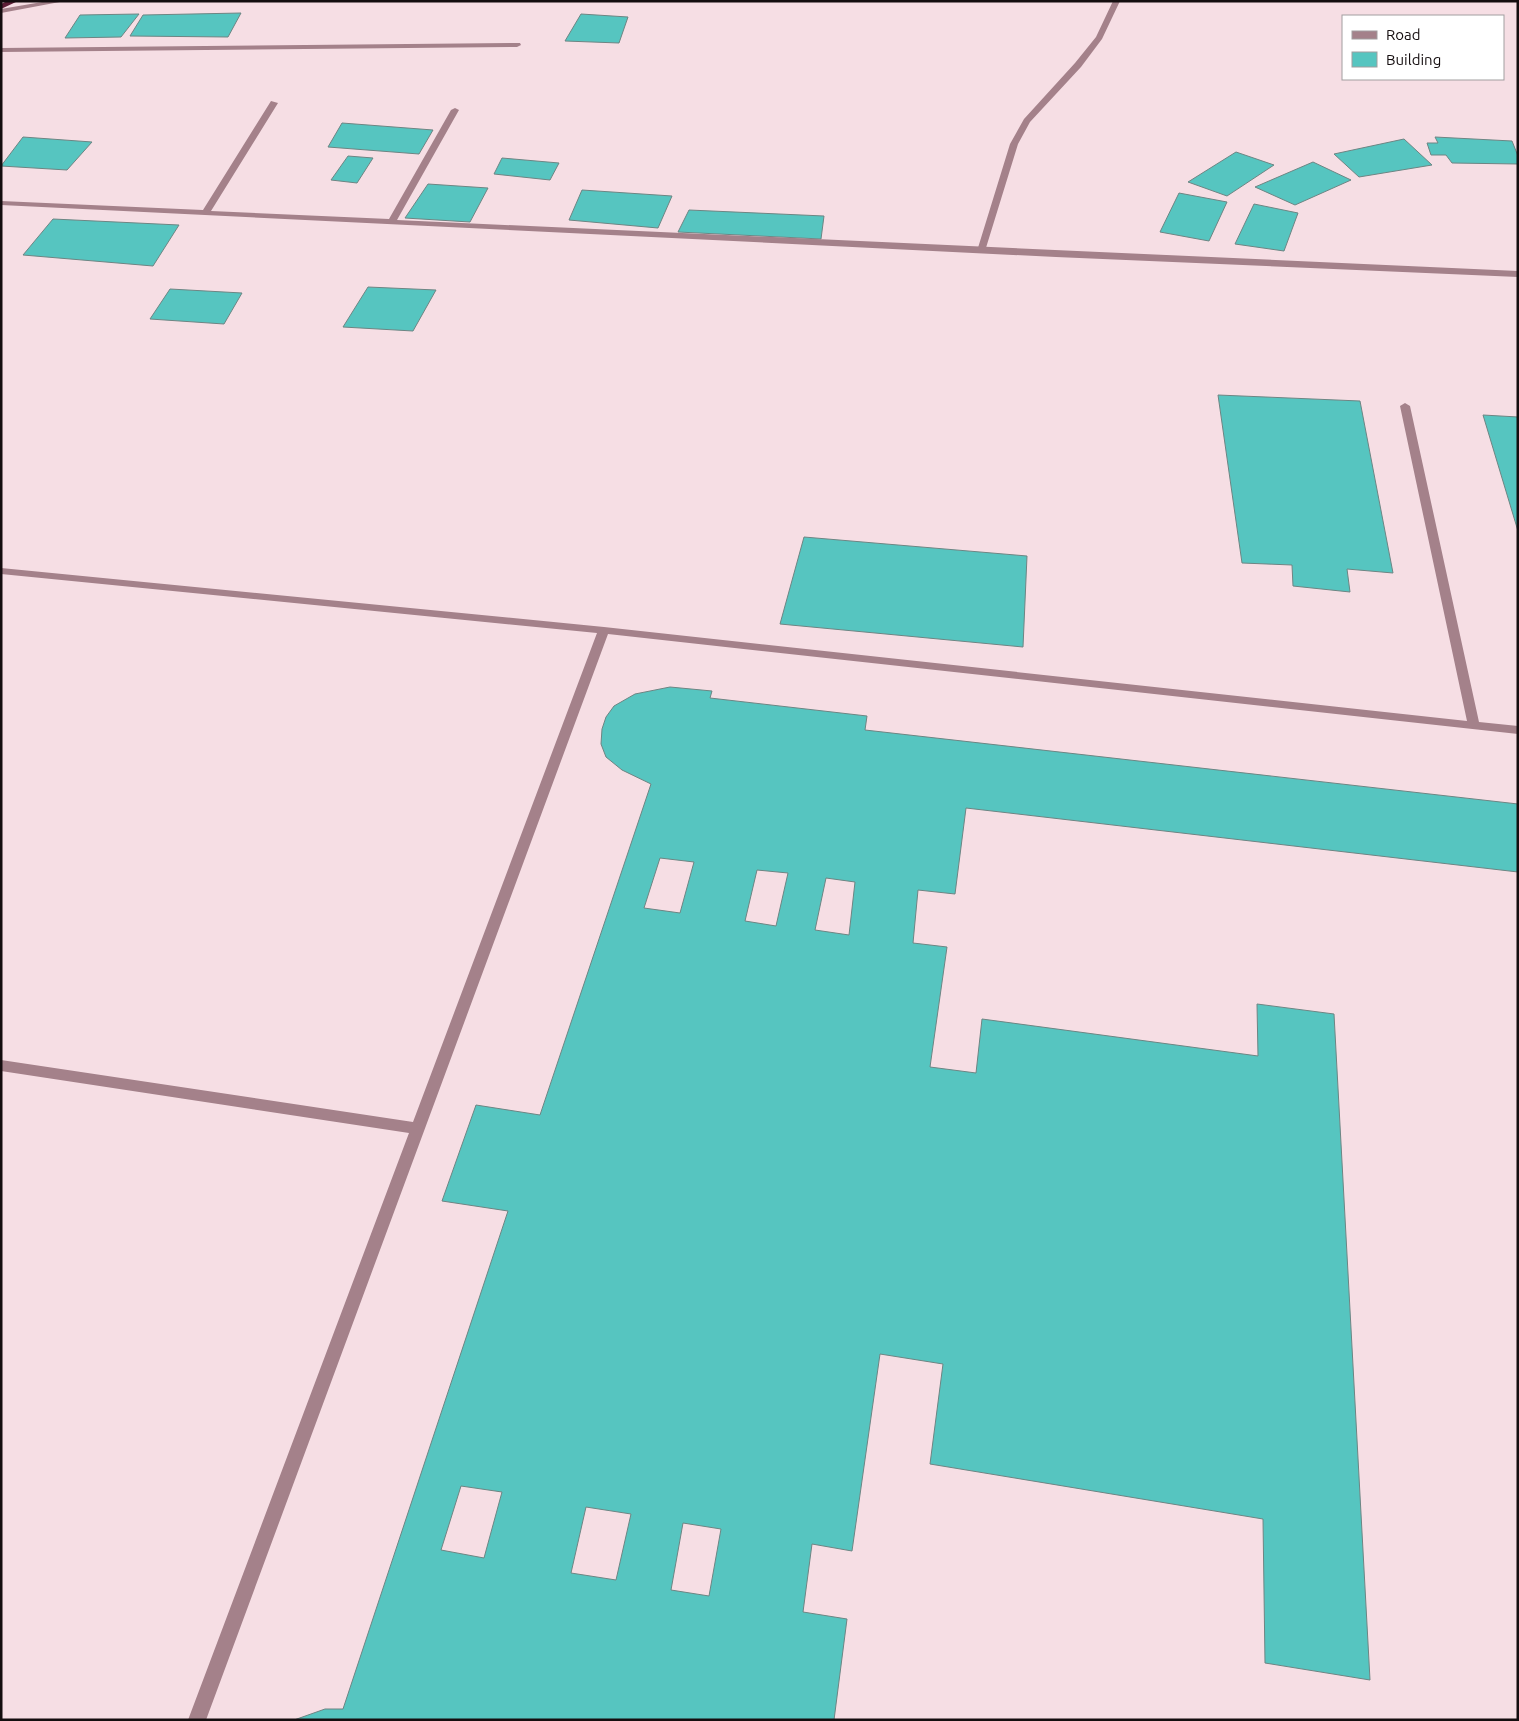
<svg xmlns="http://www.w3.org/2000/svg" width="1519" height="1721" font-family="Ubuntu,sans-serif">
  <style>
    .building { fill: #56c5c0; stroke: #6d8583; fill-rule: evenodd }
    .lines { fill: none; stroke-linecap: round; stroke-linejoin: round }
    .service { fill: #a4818a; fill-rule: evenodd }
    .minor { fill: #a4818a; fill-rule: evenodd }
    .trunk { fill: #5d1e36; fill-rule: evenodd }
  </style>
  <rect width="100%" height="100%" fill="#f6dee4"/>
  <!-- building -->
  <path class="building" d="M241,13l-13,24 -98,-1 13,-21z
    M139,14l-18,23 -56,1 15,-23z
    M581,14l47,3 -9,26 -54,-2z
    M342,123l91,7 -14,24 -91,-7z
    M23,137l69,5 -25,28 -66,-4z
    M1435,137l77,4 6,15v8l-66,-1 -6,-8h-15l-4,-12h11z
    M1404,139l28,26 -73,12 -25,-23z
    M1236,152l38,13 -47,31 -39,-14z
    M348,156l25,2 -16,25 -26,-3z
    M502,158l57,5 -9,17 -56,-6z
    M1313,162l38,18 -56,25 -40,-18z
    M428,184l60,4 -18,34 -65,-4z
    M582,190l90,6 -14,32 -89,-8z
    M1179,193l48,9 -18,39 -49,-9z
    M1254,204l44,9 -14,38 -49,-7z
    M689,210l135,6 -3,23 -143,-7z
    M53,219l126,6 -26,41 -130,-11z
    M368,287l68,3 -23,41 -70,-4z
    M170,289l72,4 -18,31 -74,-5z
    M1218,395l142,6 33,172 -46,-4 3,23 -57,-6 -1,-21 -50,-2z
    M1483,415l35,2v114z
    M804,537l223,19 -4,91 -243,-23z
    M670,687l42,4 -2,7 157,18 -2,14 653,74v68l-552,-64 -11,86 -37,-4 -5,53 34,4 -17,120 46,6 6,-54 276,37 -1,-52 77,10 36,666 -105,-17 -2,-144 -333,-55 13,-100 -63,-10 -28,197 -40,-7 -9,68 44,7 -13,101h-540l31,-11h18l165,-498 -66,-10 34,-96 64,10 111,-331 -29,-14 -16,-13 -5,-13 1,-15 4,-12 8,-11 21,-12zM660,858l34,4 -14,51 -36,-5zM757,870l31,3 -12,53 -31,-5zM826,878l29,4 -6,53 -34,-5zM461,1486l41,6 -18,66 -43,-8zM586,1507l45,7 -15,66 -45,-7zM683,1523l38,6 -12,67 -38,-6z"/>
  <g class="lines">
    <!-- service -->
    <path class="service" d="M48,1h17l-64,12v-4z
      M1113,1h7l-18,38 -21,28 -51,55 -12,22 -33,107 -7,2 -1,-2 33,-107 14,-25 51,-56 21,-26z
      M1405,403l5,3 69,316 39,4v8l-910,-100 -402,1086h-18l221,-587 -408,-62v-11l412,62 184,-489 -596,-59v-6l603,59 863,94 -67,-315z"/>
    <!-- minor -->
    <path class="minor" d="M520,43l1,2 -4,2 -516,5v-4z
      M271,101l7,2 -67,108 178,8 62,-109 4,-2 4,2 -62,110 1121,51v6l-462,-20 -1055,-52v-4l202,9z"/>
    <!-- trunk -->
    <path class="trunk" d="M7,1h11l-17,8v-5z"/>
  </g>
  <!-- border -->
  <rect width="1519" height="1721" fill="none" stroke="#140d0f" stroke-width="5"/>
  <!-- legend -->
  <rect x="1342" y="15" width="162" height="65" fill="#ffffff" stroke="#a19e9f"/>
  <rect x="1352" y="31" width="25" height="8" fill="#a4818a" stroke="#a19e9f"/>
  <text x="1386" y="40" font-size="15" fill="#140d0f">Road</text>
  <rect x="1352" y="52" width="25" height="15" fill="#56c5c0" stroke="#a19e9f"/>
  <text x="1386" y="65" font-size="15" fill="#140d0f">Building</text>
</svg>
